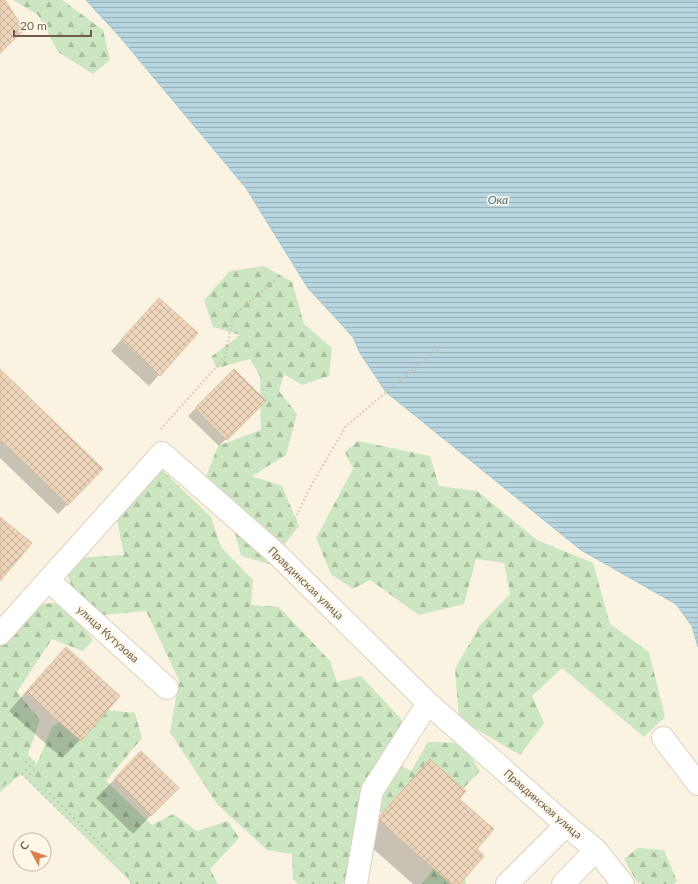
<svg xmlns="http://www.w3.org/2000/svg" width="698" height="884" font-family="Lato,sans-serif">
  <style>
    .grass { fill: url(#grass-dots) }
    .forest { fill: url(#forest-firs) }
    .water { fill: url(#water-rules); stroke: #9fc4d2 }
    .shadow { fill: #0003 }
    .building { fill: url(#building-cross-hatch); stroke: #debe9d }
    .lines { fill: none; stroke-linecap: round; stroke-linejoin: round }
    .minor-casing { stroke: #ddd0be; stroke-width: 24 }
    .path { stroke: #d1b99f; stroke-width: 2.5; stroke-dasharray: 1 3; stroke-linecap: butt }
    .minor { stroke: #fff; stroke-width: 22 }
    .labels { text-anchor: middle; stroke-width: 3.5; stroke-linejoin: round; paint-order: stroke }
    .street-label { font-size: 11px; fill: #6f5c4a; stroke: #fdf7e7 }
    .water-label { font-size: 12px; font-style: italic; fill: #4a7587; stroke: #fdf7e7 }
  </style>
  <defs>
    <pattern id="grass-dots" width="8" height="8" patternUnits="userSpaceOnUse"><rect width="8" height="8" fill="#cce6c1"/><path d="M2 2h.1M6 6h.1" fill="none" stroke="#aabe9f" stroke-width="1.8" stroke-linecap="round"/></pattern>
    <pattern id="forest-firs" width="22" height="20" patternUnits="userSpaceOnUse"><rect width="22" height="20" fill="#cce6c1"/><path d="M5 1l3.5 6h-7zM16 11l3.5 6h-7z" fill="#aabe9f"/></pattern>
    <pattern id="water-rules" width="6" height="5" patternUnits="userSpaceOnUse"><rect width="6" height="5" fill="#b8d6e1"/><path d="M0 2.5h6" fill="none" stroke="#9ab1b8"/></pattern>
    <pattern id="building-cross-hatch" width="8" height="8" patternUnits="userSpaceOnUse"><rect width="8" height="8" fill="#edd5bb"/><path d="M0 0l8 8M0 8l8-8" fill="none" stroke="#c4b09a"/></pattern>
  </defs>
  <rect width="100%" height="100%" fill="#faf3e1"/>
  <!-- grass -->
  <path class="grass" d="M0,728l158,156h-28v-3l-109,-107 -21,18z"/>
  <!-- forest -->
  <path class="forest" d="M13,0h49l41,30 7,30 -17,14 -35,-22 -20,-37z
    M264,266l28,16 12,42 28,24 -3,28 -27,9 -18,-11 -5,17 18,23 -11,41 -34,21 30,10 17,40 -30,38 -28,-8 -15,-57 -22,-17 14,-36 43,-16 -1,-54 -10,-17 -33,9 -6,-11 29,-22 -27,-8 -9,-27 26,-29z
    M358,441l72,15 9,30 38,5 60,49 56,23 17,61 39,28 16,65 -21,20 -82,-69 -30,28 12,27 -24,32 -61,-36 -4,-50 25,-44 30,-31 -6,-31 -28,-4 -12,45 -45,11 -49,-35 -17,9 -22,-15 -15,-36 37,-69 -8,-17z
    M158,466l53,51 10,30 32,33 -2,25 28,2 51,54 7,21 24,-6 41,44 -17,37 26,14 17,-29 34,1 18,28 -21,22 -46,14 -49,8 -20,68 -2,1h-44l-5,-5 -1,-25 -25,-4 -50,-46 -47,-72 9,-52 -33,-69 -42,4 -27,-13 -15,-43 62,-4 -11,-56z
    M64,603l29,37 -10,11 -31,-12 -35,53 23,28 -19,54 -21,14v-161l33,-23z
    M81,707l54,6 7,25 -36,43 46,44 21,-11 24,17 31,-10 11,17 -29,31 8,15h-85l-3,-3 -29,-43 -40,-36 -30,-24 21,-51z
    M638,848l26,2 13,31 -3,3h-31l-6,-2 -13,-23z
    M433,869l31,6 2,9h-44z"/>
  <!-- water -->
  <path class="water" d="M86,0h612v647l-6,-21 -16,-22 -95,-54 -195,-158 -26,-39 -7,-16 -45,-49 -62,-100 -126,-151z"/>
  <!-- shadow -->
  <path class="shadow" d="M159,299v76l-10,11 -38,-35z
    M0,370l102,99 -44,45 -58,-56z
    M234,370l31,31 -46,45 -31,-30z
    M66,649l14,91 -18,18 -53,-47 39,-44z
    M141,753l36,35 -44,46 -37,-36z
    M430,761l28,38v85h-45l-51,-45 1,-4 49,-56z"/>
  <!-- building -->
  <path class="building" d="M0,0h5l19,30 -24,23z
    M159,298l39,35 -38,43 -39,-36z
    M0,369l103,100 -35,36 -68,-66z
    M234,369l32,32 -39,39 -32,-32z
    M0,517l32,26 -32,38z
    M66,647l54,49 -39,45 -55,-49z
    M141,751l38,37 -28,28 -37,-37z
    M430,759l36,32 -7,8 35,30 -17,20 7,7 -24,28h-9l-71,-63v-5z"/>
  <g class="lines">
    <!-- minor casing -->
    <g class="minor-casing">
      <path id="minor" d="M48,580l119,108
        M0,634l162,-181 116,102 150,148 138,122 30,25 27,34
        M663,738l35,46
        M356,884l16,-93 56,-88
        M507,884l59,-59
        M563,884l33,-34"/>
    </g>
    <!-- path -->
    <path class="path" d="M161,429l64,-72 8,-41 42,-36
      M288,533l23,-47 35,-60 96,-81"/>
    <!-- minor -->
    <use href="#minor" class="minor"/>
  </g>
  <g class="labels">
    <!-- street labels -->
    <g class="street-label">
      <text transform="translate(306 583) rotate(44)" y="4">Правдинская улица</text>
      <text transform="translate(108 634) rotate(42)" y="4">улица Кутузова</text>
      <text transform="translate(543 804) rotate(41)" y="4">Правдинская улица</text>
    </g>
    <!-- water labels -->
    <g class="water-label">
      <text x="498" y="204">Ока</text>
    </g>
  </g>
  <!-- north arrow -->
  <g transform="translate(32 852) rotate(310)"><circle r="19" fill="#fdf7e7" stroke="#c4b9a8"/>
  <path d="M0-3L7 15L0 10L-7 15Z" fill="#db7f4f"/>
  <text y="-6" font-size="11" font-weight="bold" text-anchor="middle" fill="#6f5c4a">С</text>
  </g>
  <!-- scale -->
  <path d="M14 30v6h77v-6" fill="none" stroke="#6f5c4a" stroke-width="2"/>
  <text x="20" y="30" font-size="12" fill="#6f5c4a" stroke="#fdf7e7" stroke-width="3" paint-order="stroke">20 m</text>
</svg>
